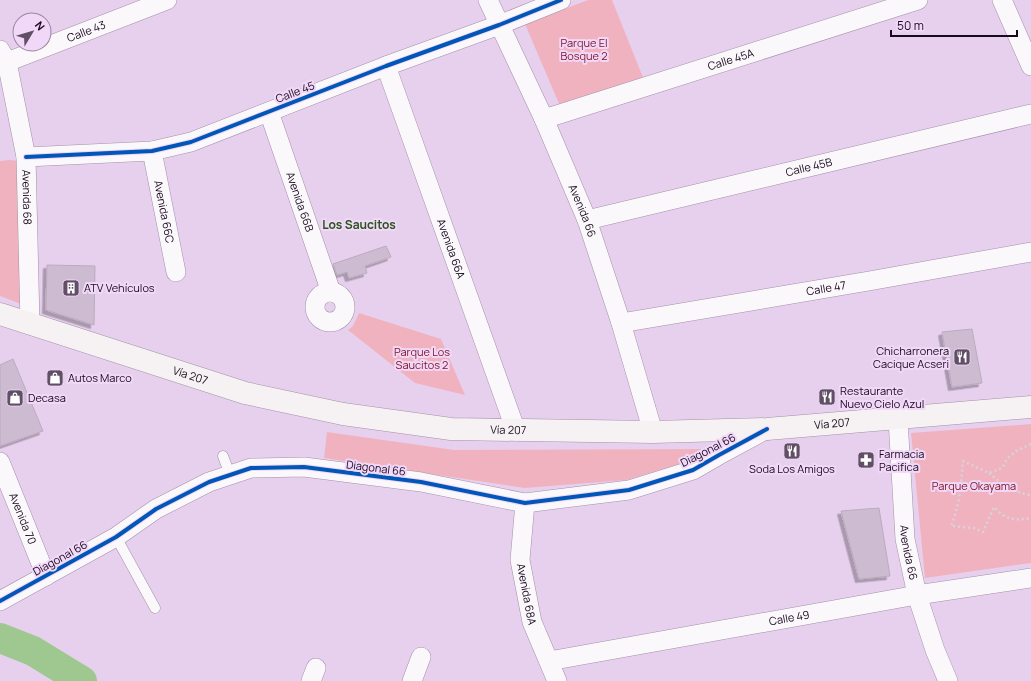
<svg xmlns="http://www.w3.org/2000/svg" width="1031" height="681" font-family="Manrope,sans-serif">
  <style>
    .green { fill: #f1b2c0 }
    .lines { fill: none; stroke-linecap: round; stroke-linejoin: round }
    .river { stroke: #9fc891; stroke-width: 30 }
    .building { fill: #cdbbd1; stroke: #bcaac1; filter: url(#shadow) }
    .lane-casing { stroke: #a291a7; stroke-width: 11 }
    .street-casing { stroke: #a291a7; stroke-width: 20 }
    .secondary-casing { stroke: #a291a7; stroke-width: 23 }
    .path { stroke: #d9d2da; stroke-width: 2.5; stroke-dasharray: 2 3; stroke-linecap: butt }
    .lane { stroke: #fbf8fc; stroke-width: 10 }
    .street { stroke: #fbf8fc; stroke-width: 19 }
    .secondary { stroke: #f6f1f2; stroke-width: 22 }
    .cycleway-casing { stroke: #f1d8f8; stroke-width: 6 }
    .cycleway { stroke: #0057b8; stroke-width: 4 }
    .labels { text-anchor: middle; stroke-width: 4; stroke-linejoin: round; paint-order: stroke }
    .street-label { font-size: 11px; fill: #18091c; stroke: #f1d8f8 }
    .park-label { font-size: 11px; fill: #7c1325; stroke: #f1d8f8 }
    .poi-label { font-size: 11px; fill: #18091c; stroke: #f1d8f8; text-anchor: start }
    .neighbourhood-label { font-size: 12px; font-weight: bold; fill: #29541a; stroke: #f1d8f8 }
  </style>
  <defs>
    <filter id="shadow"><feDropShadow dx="-3.5" dy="3.5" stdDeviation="0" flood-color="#0004"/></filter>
  </defs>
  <rect width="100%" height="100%" fill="#e7d0ed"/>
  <!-- green -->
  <path class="green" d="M588,0h24l34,85 -83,28 -38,-89z
    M10,160l9,1 2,143 -21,-8v-135z
    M359,313l82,26 24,56 -50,-12 -67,-53 5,-4z
    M1031,424v139l-106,15 -14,-145z
    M327,432l127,18 252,-1 -23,14 -57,17 -101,8 -201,-30z"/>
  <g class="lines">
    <!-- river -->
    <path class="river" d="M0,638l33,13 49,30"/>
  </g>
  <!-- building -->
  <path class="building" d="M386,246l5,11 -26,9 2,7 -18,5 -2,-6 -10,3 -4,-11z
    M47,265l48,1 -1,59 -48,-15z
    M972,329l10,54 -30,4 -10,-55z
    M13,359l30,72 -43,15v-81z
    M879,508l11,68 -31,3 -18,-68z"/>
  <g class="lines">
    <!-- lane casing -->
    <g class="lane-casing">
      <path id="lane" d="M223,456l7,19
        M116,537l39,71"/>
    </g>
    <!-- street casing -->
    <g class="street-casing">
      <g id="street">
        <path id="s1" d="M488,0l56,119 43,101 34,103 32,109"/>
        <path d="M1002,0l29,66"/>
        <path id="s2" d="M0,50l7,12 19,95 4,167"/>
        <path id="s3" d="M7,62l160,-62"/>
        <path id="s4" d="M386,66l130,365"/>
        <path id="s5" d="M269,112l62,180"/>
        <path id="s6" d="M544,119l374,-119"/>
        <path id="s7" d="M152,151l24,121"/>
        <path d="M26,157l126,-6 39,-9 195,-76 113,-41 62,-25"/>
        <path id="s8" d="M587,220l444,-106"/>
        <circle cx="330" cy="307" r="15"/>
        <path id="s9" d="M621,323l248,-42 162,-29"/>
        <path id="s10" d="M898,419l7,120 12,56 18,55 13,31"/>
        <path id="s11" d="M0,462l46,114"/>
        <path id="s12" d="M525,503l-5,57 12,62 25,59"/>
        <path d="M0,601l116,-64 40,-28 53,-27 42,-14 53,-1 117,15 104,21 104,-13 64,-20 26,-15 48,-26"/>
        <path id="s13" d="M549,661l368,-66 114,-17"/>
        <path d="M311,681l5,-13"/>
        <path d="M412,681l9,-24"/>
      </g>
    </g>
    <!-- secondary casing -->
    <g class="secondary-casing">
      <g id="secondary">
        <path id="s14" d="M0,314l245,79 98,21 108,15 202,3 114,-3 264,-22"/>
      </g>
    </g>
    <!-- path -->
    <path class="path" d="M1031,444l-15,7 -9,8 -5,9 -13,5 -26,-12c-2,22 -3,44 -12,65l23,2 9,4 11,-25c12,13 20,14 37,11
      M989,473c13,11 24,20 42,22"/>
    <!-- lane -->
    <use href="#lane" class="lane"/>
    <!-- street -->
    <use href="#street" class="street"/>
    <!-- secondary -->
    <use href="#secondary" class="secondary"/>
    <!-- cycleway casing -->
    <g class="cycleway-casing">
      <path id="cycleway" d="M26,157l126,-6 39,-9 195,-76 113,-41 62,-25
        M0,601l116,-64 40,-28 53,-27 42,-14 53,-1 117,15 104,21 104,-13 64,-20 26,-15 48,-26"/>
    </g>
    <!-- cycleway -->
    <use href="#cycleway" class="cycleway"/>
  </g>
  <!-- icons -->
  <defs>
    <g id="building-square" transform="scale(0.9)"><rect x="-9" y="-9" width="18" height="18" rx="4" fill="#604f65" stroke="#f1d8f8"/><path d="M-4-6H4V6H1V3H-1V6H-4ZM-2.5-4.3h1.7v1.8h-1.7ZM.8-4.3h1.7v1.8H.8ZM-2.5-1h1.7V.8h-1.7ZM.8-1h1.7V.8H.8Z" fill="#fff"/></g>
    <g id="restaurant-square" transform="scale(0.9)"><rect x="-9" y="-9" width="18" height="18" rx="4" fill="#604f65" stroke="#f1d8f8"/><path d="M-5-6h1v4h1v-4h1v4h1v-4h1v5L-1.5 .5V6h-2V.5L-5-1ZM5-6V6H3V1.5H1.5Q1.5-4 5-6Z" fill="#fff"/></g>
    <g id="shop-square" transform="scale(0.9)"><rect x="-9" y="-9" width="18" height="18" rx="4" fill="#604f65" stroke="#f1d8f8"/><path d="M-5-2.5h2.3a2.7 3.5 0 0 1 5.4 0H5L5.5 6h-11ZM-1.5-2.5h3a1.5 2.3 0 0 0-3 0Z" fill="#fff"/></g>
    <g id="pharmacy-square" transform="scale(0.9)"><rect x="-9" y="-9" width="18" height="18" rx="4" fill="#604f65" stroke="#f1d8f8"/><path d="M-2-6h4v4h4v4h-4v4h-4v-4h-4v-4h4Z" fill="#fff"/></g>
  </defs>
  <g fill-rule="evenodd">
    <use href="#building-square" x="71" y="288"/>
    <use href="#restaurant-square" x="962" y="357"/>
    <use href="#shop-square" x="55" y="378"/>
    <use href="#restaurant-square" x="827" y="397"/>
    <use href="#shop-square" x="15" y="398"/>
    <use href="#restaurant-square" x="792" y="451"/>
    <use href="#pharmacy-square" x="866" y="460"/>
  </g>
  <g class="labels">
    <!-- street labels -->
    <g class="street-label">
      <text dy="4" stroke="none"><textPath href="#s3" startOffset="85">Calle 43</textPath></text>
      <text dy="4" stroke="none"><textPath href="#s6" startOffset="196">Calle 45A</textPath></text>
      <text transform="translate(295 92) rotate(-21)" y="4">Calle 45</text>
      <text dy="4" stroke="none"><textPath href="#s8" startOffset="228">Calle 45B</textPath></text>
      <text dy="4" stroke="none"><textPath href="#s2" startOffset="151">Avenida 68</textPath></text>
      <text dy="4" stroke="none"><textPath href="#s5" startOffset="95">Avenida 66B</textPath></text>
      <text dy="4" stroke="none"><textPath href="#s1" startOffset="231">Avenida 66</textPath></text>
      <text dy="4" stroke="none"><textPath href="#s7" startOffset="62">Avenida 66C</textPath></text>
      <text dy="4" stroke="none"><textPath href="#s4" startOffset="194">Avenida 66A</textPath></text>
      <text dy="4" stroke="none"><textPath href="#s9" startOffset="208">Calle 47</textPath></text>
      <text dy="4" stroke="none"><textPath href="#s14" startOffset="200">Vía 207</textPath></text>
      <text dy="4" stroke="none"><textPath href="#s14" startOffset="848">Vía 207</textPath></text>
      <text dy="4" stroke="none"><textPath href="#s14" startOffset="524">Vía 207</textPath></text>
      <text transform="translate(708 450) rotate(-27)" y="4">Diagonal 66</text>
      <text transform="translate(376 468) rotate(7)" y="4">Diagonal 66</text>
      <text dy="4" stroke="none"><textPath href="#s11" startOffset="61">Avenida 70</textPath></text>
      <text dy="4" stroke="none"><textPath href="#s10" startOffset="134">Avenida 66</textPath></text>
      <text transform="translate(60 558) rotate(-29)" y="4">Diagonal 66</text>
      <text dy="4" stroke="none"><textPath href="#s12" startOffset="92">Avenida 68A</textPath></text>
      <text dy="4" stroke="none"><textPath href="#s13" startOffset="244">Calle 49</textPath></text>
    </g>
    <!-- park labels -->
    <g class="park-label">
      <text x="584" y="47">Parque El<tspan x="584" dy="13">Bosque 2</tspan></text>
      <text x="422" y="356">Parque Los<tspan x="422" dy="13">Saucitos 2</tspan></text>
      <text x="974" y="490">Parque Okayama</text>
    </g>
    <!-- poi labels -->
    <g class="poi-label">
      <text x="84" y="292">ATV Vehículos</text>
      <text x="949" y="355" text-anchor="end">Chicharronera<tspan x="949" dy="13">Cacique Acseri</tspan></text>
      <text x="68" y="382">Autos Marco</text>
      <text x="840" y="395">Restaurante<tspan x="840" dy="13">Nuevo Cielo Azul</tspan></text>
      <text x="28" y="402">Decasa</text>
      <text x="879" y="458">Farmacia<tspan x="879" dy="13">Pacifica</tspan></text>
      <text x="792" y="473" text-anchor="middle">Soda Los Amigos</text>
    </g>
    <!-- neighbourhood labels -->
    <g class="neighbourhood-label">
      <text x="359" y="229">Los Saucitos</text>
    </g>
  </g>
  <!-- north arrow -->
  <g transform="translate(32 32) rotate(52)"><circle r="19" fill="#f1d8f8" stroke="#9a85a0"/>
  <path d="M0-3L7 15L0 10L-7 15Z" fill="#604f65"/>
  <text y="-6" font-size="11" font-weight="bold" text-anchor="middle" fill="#18091c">N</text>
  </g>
  <!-- scale -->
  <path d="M891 30v6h126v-6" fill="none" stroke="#18091c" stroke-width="2"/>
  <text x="897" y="30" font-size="12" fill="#18091c" stroke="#f1d8f8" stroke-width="3" paint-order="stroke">50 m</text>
</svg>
